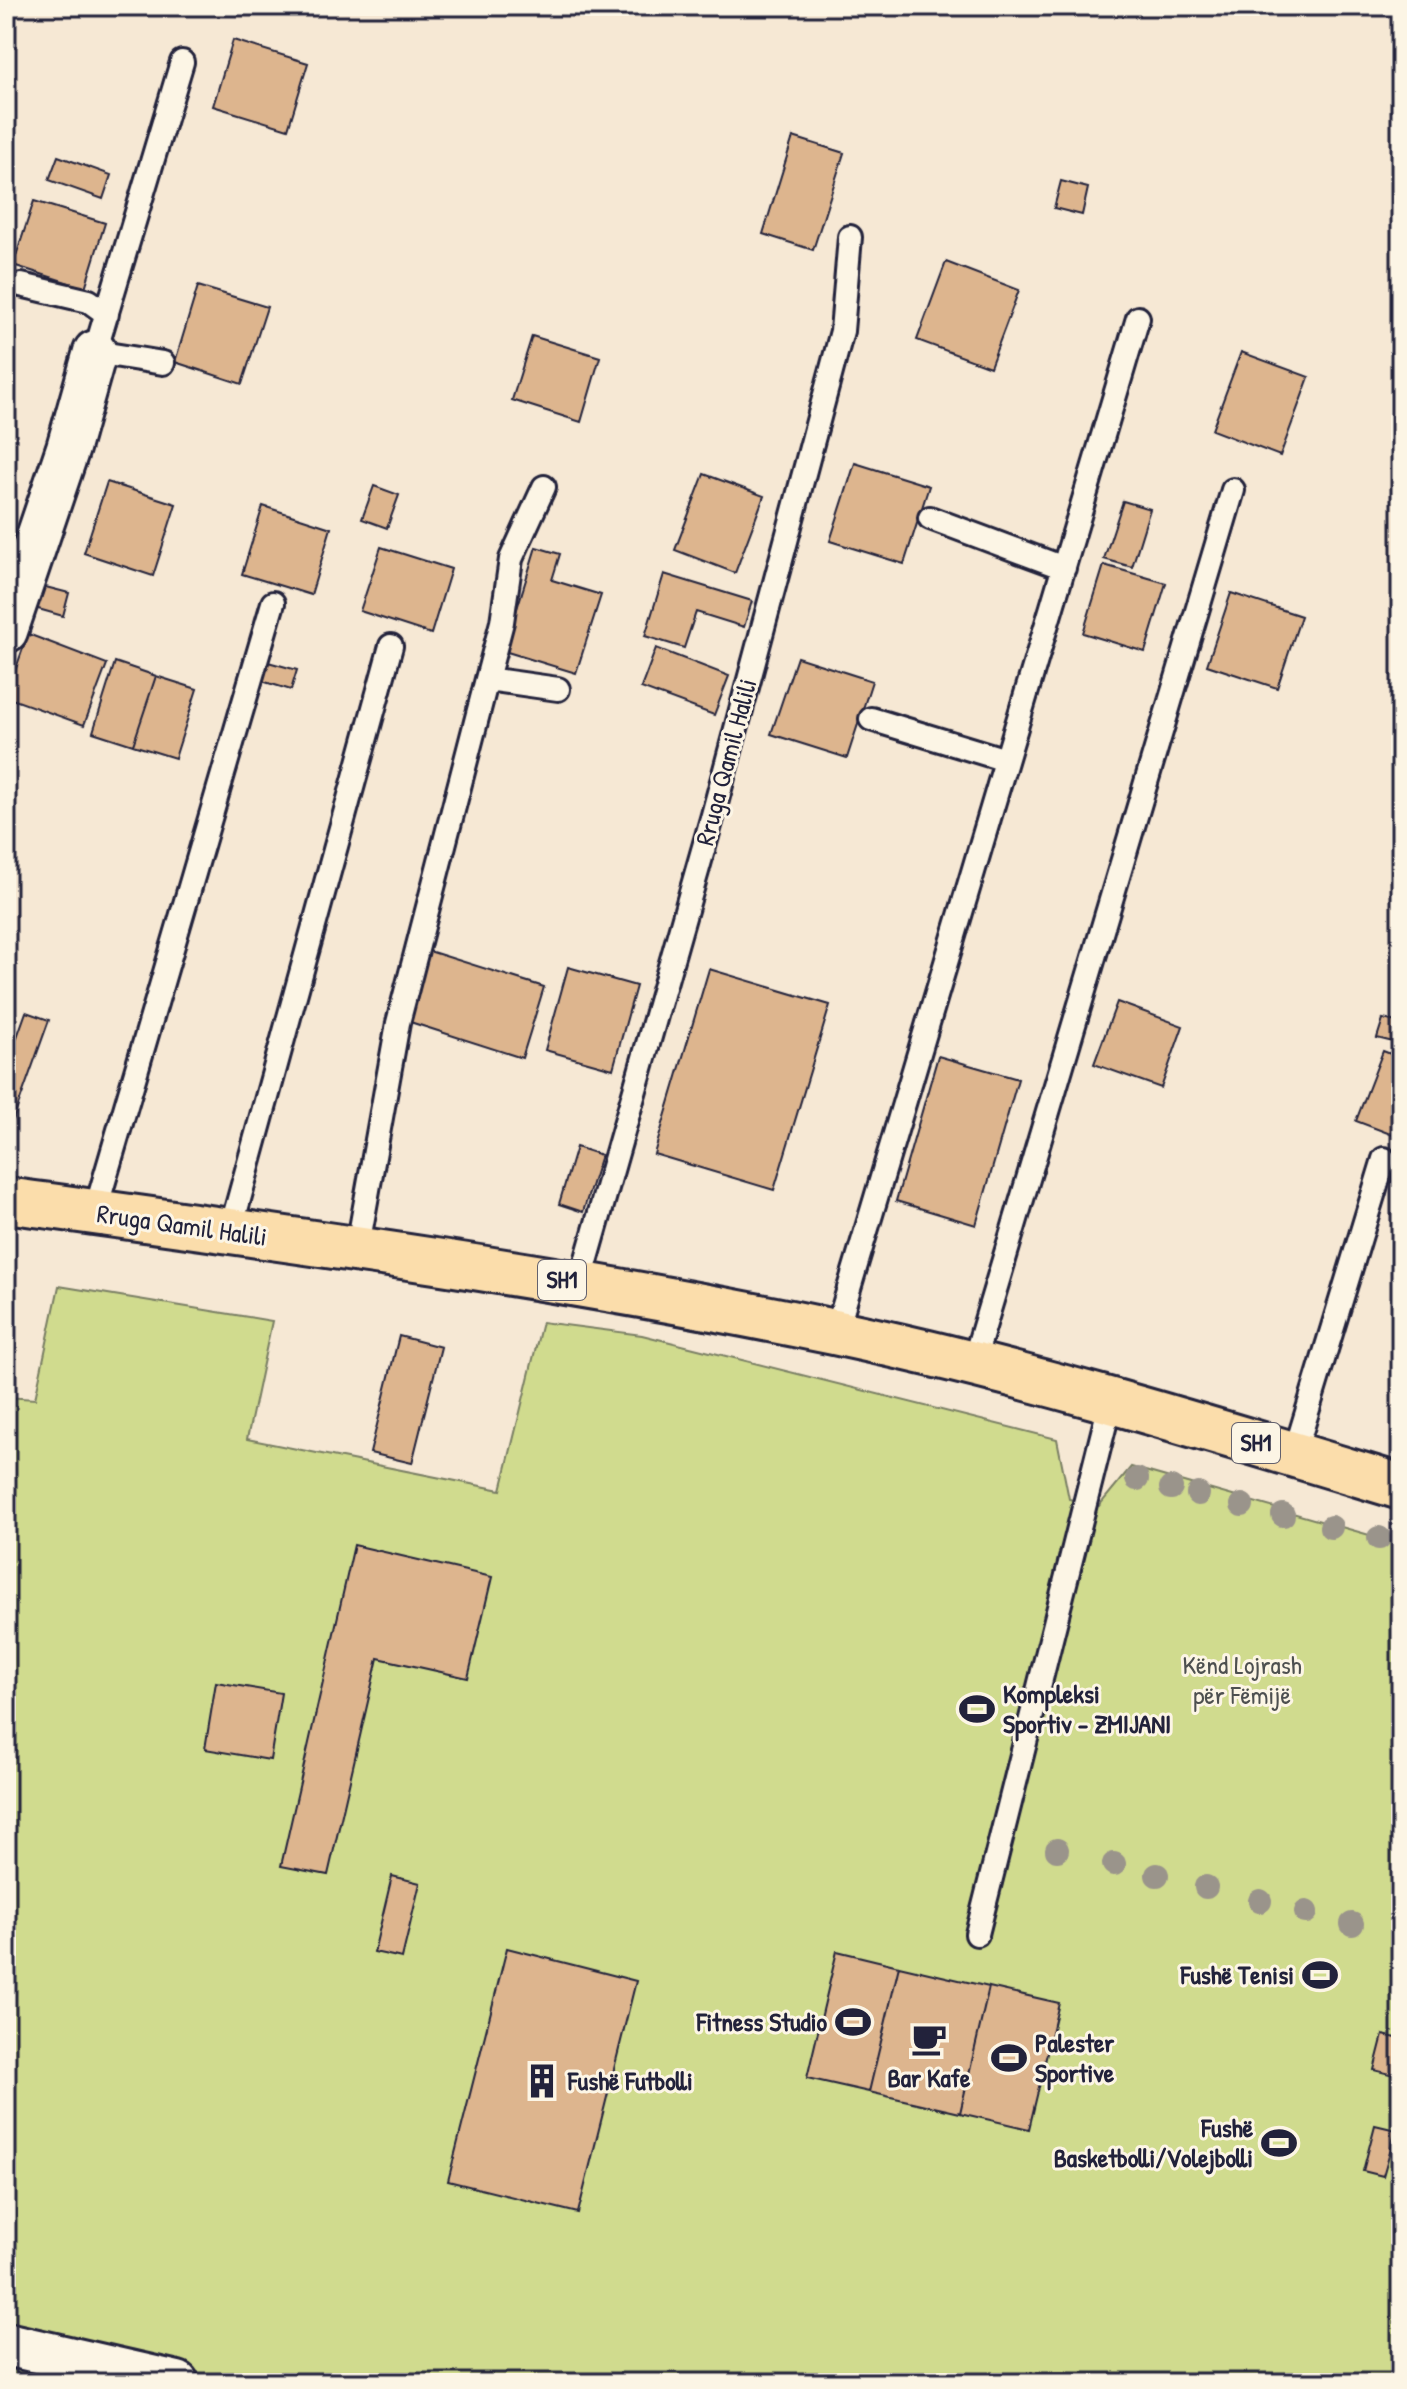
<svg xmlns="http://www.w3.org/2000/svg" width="1407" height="2389" font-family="'Patrick Hand',sans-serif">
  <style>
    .green { fill: #d0db8e; stroke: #797e64; stroke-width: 2 }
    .building { fill: #ddb58e; stroke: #22223b; stroke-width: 2 }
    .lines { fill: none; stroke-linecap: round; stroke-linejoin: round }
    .lane-casing { stroke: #22223b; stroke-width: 28 }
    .street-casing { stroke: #22223b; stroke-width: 48 }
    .primary-casing { stroke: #22223b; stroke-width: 50 }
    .lane { stroke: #fcf5e5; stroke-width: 22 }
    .street { stroke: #fcf5e5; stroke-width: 42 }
    .primary { stroke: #fbddab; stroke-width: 44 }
    .tree { fill: #9a948b }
    .labels { text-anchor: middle; stroke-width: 6; stroke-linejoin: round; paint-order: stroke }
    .shield { fill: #fcf5e5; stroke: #63616e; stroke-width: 2 }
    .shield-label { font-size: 24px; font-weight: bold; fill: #22223b }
    .street-label { font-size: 26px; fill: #22223b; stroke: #fcf5e5 }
    .park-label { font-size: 26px; fill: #4e5050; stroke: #fcf5e5 }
    .poi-label { font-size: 26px; font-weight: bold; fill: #22223b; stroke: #fcf5e5; text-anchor: start }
  </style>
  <rect width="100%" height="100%" fill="#f6e8d4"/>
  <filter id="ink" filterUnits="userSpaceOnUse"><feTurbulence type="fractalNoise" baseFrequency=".0125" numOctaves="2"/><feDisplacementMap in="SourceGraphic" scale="16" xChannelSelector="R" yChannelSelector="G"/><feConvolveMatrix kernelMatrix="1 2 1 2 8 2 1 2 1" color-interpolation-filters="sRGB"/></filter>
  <g filter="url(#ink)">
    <!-- green -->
    <path class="green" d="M59,1286l213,35 -25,118 254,51 41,-168 100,13 415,104 12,60 30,7 32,-39 270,77v839h-1395v-986l29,2z"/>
    <!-- building -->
    <path class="building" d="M233,40l75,23 -20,66 -75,-23z
      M793,137l51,16 -31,97 -50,-16z
      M58,156l53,19 -8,24 -54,-19z
      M1061,181l27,7 -6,27 -28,-7z
      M34,201l71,22 -20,65 -72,-23z
      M946,262l73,28 -29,77 -73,-27z
      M198,286l69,21 -25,77 -67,-22z
      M532,336l68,21 -19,65 -69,-22z
      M1241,352l68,25 -29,79 -68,-26z
      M855,463l74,23 -25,78 -74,-23z
      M704,474l60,22 -29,77 -60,-23z
      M107,482l69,22 -23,72 -69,-23z
      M374,486l25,9 -12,33 -25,-9z
      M1123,501l27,8 -18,58 -28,-8z
      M263,506l68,22 -20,67 -69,-21z
      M381,547l70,22 -20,65 -71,-23z
      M536,547l24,7 -8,26 49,15 -25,78 -72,-22z
      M1104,565l62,18 -21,69 -62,-19z
      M664,574l88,27 -8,26 -48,-15 -12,36 -39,-12z
      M30,583l39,10 -6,23 -39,-11z
      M1231,593l70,23 -24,72 -70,-23z
      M28,634l79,30 -23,61 -78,-28z
      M656,648l73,28 -15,39 -73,-27z
      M797,657l75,24 -25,77 -76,-24z
      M115,662l41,14 -23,69 -40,-13z
      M268,662l29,8 -6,20 -29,-9z
      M156,676l41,13 -22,69 -42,-13z
      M429,951l115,36 -22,71 -115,-37z
      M568,967l68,19 -23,83 -68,-19z
      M709,969l121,36 -56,185 -120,-36z
      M1117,1002l66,24 -22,62 -67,-24z
      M26,1012l23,8 -36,100 -7,-2v-50z
      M1383,1019l18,4v21l-24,-6z
      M1383,1051l18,7v80l-45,-17z
      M938,1056l80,23 -42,146 -80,-24z
      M576,1147l25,8 -18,57 -24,-8z
      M399,1336l42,11 -29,116 -42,-10z
      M354,1545l138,32 -24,101 -90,-20 -50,217 -47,-9z
      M216,1682l65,11 -11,67 -65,-11z
      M392,1876l28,7 -18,75 -28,-6z
      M507,1948l129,33 -58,232 -130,-32z
      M837,1951l62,15 -30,126 -62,-14z
      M899,1966l90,21 -29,126 -91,-21z
      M989,1987l70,16 -30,126 -69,-16z
      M1383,2035l18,4 -3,37 -24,-6z
      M1375,2125l21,5 -13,46 -20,-5z"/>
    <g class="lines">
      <!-- lane casing -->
      <g class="lane-casing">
        <path id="lane" d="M21,285l68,16 18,13
          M163,363l-68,-11 87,-290
          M930,518l134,50
          M487,679l15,-57 9,-63 33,-72
          M871,719l135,41
          M95,1212l178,-609
          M230,1232l161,-586
          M357,1251l41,-228 89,-344 71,10
          M580,1283l133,-468 129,-484 8,-94
          M836,1332l302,-1014
          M973,1364l260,-874
          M1294,1455l90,-296
          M977,1934l134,-534"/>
      </g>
      <!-- street casing -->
      <g class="street-casing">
        <path id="street" d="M6,631l62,-183 27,-96
          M6,2344l171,39"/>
      </g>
      <!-- primary casing -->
      <g class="primary-casing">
        <path id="primary" d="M6,1200c277,38 554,75 828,132 192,40 379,98 567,155"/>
      </g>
      <!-- lane -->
      <use href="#lane" class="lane"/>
      <!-- street -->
      <use href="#street" class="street"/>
      <!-- primary -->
      <use href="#primary" class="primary"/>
    </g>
    <!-- trees -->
    <g class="tree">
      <circle cx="1137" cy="1479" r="12"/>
      <circle cx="1171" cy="1488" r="12"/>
      <circle cx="1198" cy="1494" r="12"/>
      <circle cx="1242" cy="1505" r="12"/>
      <circle cx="1283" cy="1515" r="12"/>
      <circle cx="1331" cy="1527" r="12"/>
      <circle cx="1379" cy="1538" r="12"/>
      <circle cx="1057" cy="1850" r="12"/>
      <circle cx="1114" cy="1864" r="12"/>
      <circle cx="1157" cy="1875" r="12"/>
      <circle cx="1206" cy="1887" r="12"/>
      <circle cx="1260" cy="1901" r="12"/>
      <circle cx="1306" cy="1912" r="12"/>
      <circle cx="1352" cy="1924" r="12"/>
    </g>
  </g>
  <!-- icons -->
  <defs>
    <g id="stadium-bare" transform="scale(2.76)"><path d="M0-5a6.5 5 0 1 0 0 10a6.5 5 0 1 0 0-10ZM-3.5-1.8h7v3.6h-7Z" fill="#22223b" stroke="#fcf5e5" stroke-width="2.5" paint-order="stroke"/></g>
    <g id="cafe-bare" transform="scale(2.76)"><path d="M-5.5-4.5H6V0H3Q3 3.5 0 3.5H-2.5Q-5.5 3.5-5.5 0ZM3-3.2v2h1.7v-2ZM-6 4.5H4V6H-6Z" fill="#22223b" stroke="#fcf5e5" stroke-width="2.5" paint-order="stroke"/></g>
    <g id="building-bare" transform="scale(2.76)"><path d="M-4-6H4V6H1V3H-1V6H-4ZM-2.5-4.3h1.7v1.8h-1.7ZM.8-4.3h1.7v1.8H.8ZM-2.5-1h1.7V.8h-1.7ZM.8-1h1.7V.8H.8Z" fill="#22223b" stroke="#fcf5e5" stroke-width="2.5" paint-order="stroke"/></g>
  </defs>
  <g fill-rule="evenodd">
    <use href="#stadium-bare" x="977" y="1709"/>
    <use href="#stadium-bare" x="1320" y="1975"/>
    <use href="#stadium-bare" x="853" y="2022"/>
    <use href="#cafe-bare" x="929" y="2039"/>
    <use href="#stadium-bare" x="1009" y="2058"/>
    <use href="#building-bare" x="542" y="2081"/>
    <use href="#stadium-bare" x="1279" y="2143"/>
  </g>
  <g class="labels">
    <!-- shield labels -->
    <g class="shield">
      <rect x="538" y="1260" width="48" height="40" rx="6"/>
      <rect x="1232" y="1423" width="48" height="40" rx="6"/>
    </g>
    <g class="shield-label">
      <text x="562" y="1288">SH1</text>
      <text x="1256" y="1451">SH1</text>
    </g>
    <!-- street labels -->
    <g class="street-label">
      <text transform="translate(726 762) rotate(-75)" y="9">Rruga Qamil Halili</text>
      <text transform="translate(182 1225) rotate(8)" y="9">Rruga Qamil Halili</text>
    </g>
    <!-- park labels -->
    <g class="park-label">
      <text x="1242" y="1674">Kënd Lojrash<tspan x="1242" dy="30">për Fëmijë</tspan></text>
    </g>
    <!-- poi labels -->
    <g class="poi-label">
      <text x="1003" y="1703">Kompleksi<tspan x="1003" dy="30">Sportiv - ZMIJANI</tspan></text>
      <text x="1294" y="1984" text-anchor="end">Fushë Tenisi</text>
      <text x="827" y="2031" text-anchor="end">Fitness Studio</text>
      <text x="1035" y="2052">Palester<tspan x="1035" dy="30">Sportive</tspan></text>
      <text x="929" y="2087" text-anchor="middle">Bar Kafe</text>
      <text x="568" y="2090">Fushë Futbolli</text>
      <text x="1253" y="2137" text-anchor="end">Fushë<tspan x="1253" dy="30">Basketbolli/Volejbolli</tspan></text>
    </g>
  </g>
  <!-- margin -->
  <rect width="1407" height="2389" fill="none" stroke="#fcf5e5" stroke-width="32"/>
  <rect x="16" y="16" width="1375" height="2357" fill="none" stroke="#22223b" stroke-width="3" filter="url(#ink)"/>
</svg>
